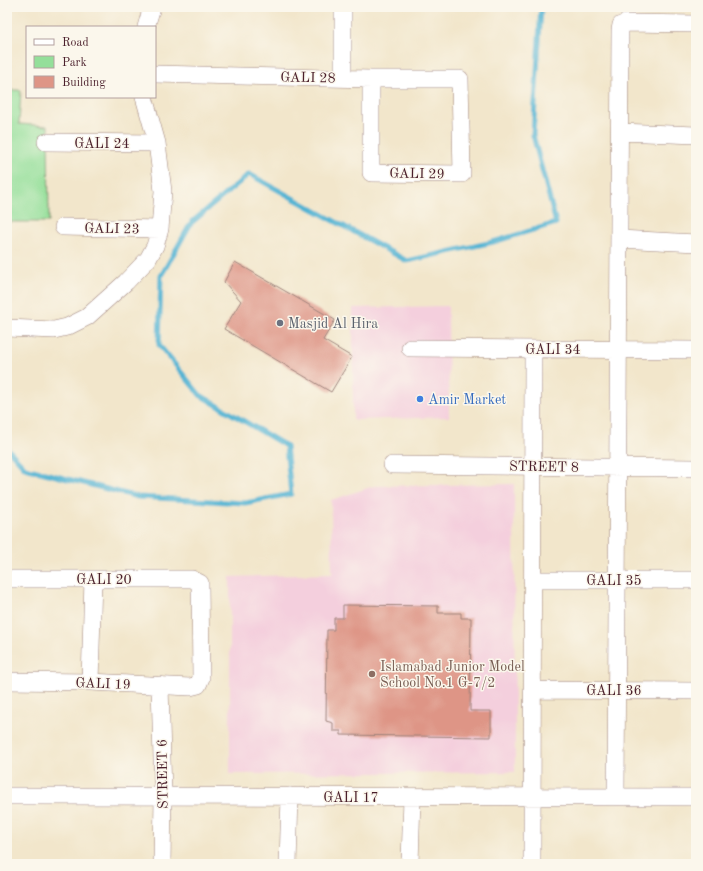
<svg xmlns="http://www.w3.org/2000/svg" width="703" height="871" font-family="'Old Standard TT',serif">
  <style>
    .built { fill: #f4cfdd }
    .green { fill: #94df9a; stroke: #6f7f62 }
    .lines { fill: none; stroke-linecap: round; stroke-linejoin: round }
    .stream { stroke: #54b4d3; stroke-width: 5 }
    .building { fill: #de9586 }
    .minor-casing { stroke: #9e827b; stroke-width: 18 }
    .minor { stroke: #fff; stroke-width: 17 }
    .worship-dot { fill: #6b7280; stroke: #fbf7ec; stroke-width: 1.5 }
    .shop-dot { fill: #3f7fe0; stroke: #fbf7ec; stroke-width: 1.5 }
    .education-dot { fill: #8d6e63; stroke: #fbf7ec; stroke-width: 1.5 }
    .labels { text-anchor: middle; stroke-width: 3; stroke-linejoin: round; paint-order: stroke }
    .street-label { font-size: 14px; fill: #4a1f2b; stroke: #fbf7ec }
    .worship-label { font-size: 14px; fill: #5b616d; stroke: #fbf7ec; text-anchor: start }
    .shop-label { font-size: 14px; fill: #366cbe; stroke: #fbf7ec; text-anchor: start }
    .education-label { font-size: 14px; fill: #785e54; stroke: #fbf7ec; text-anchor: start }
  </style>
  <rect width="100%" height="100%" fill="#fbf7ec"/>
  <filter id="ink" filterUnits="userSpaceOnUse"><feTurbulence type="fractalNoise" baseFrequency=".025" numOctaves="2"/><feDisplacementMap in="SourceGraphic" scale="8" xChannelSelector="R" yChannelSelector="G"/><feConvolveMatrix kernelMatrix="1 2 1 2 8 2 1 2 1" color-interpolation-filters="sRGB"/></filter>
  <filter id="wash" filterUnits="userSpaceOnUse"><feTurbulence type="fractalNoise" baseFrequency=".012" numOctaves="4" result="noise"/><feDisplacementMap in="SourceGraphic" scale="16" xChannelSelector="R" yChannelSelector="G"/><feGaussianBlur stdDeviation="0.9" result="paint"/><feColorMatrix in="noise" values="0 0 0 0 0 0 0 0 0 0 0 0 0 0 0 0 0 1.4 0 .05"/><feComposite in="paint" operator="in"/></filter>
  <g filter="url(#wash)">
    <rect width="100%" height="100%" fill="#f2e6cb"/>
    <!-- built -->
    <path class="built" d="M448,306l1,111 -96,3v-112z
      M514,484l1,288 -285,2v-197l102,-3 -1,-74 43,-14z"/>
    <!-- green -->
    <path class="green" d="M7,90h14l-2,34 29,2 1,96h-42z"/>
    <g class="lines">
      <!-- stream -->
      <path class="stream" d="M7,448l18,20 113,29 107,6 46,-9 -5,-48 -86,-51 -41,-50 2,-69 30,-53 58,-49 158,87 86,-19 63,-19 -23,-88 8,-128"/>
    </g>
    <g id="blocks">
      <!-- building -->
      <path class="building" d="M235,262l100,58 -12,20 29,17 -21,35 -107,-63 17,-28 -17,-19z
        M343,605l95,1v7h23v5h10l-1,93h21v26l-150,-2v-4h-8v-8l-7,-2 1,-91h7v-12h9z"/>
    </g>
  </g>
  <g filter="url(#ink)">
    <use href="#blocks" fill-opacity="0" stroke="#9e827b" stroke-width="1"/>
    <g class="lines">
      <!-- minor casing -->
      <g class="minor-casing">
        <path id="minor" d="M343,7v71
          M146,27l6,-20
          M155,74l216,5h89l2,95 -91,-1v-94
          M620,132l76,3
          M46,142l111,1
          M63,227l97,2
          M619,239l77,4
          M7,328l47,2 13,-3 20,-10 39,-35 22,-23 7,-13 5,-17 3,-38 -6,-48 -13,-46
          M410,348l286,2
          M392,465l304,3
          M7,579h185l8,4 1,95 -3,7 -8,2 -100,-5 -83,-1
          M532,580h164
          M90,682l3,-103
          M160,685l3,111 -1,68
          M532,690l164,1
          M7,796l689,1
          M616,797l4,-767 1,-5 5,-2 70,1
          M288,864l2,-68
          M410,864l2,-67
          M532,864l1,-515"/>
      </g>
      <!-- minor -->
      <use href="#minor" class="minor"/>
    </g>
  </g>
  <!-- markers -->
  <circle class="worship-dot" cx="280" cy="323" r="4"/>
  <circle class="shop-dot" cx="420" cy="399" r="4"/>
  <circle class="education-dot" cx="372" cy="674" r="4"/>
  <g class="labels">
    <!-- street labels -->
    <g class="street-label">
      <text transform="translate(308 77) rotate(1)" y="5">GALI 28</text>
      <text x="102" y="148">GALI 24</text>
      <text transform="translate(417 173) rotate(1)" y="5">GALI 29</text>
      <text transform="translate(112 228) rotate(1)" y="5">GALI 23</text>
      <text x="553" y="354">GALI 34</text>
      <text transform="translate(544 466) rotate(1)" y="5">STREET 8</text>
      <text x="104" y="584">GALI 20</text>
      <text x="614" y="585">GALI 35</text>
      <text transform="translate(103 683) rotate(2)" y="5">GALI 19</text>
      <text x="614" y="695">GALI 36</text>
      <text transform="translate(162 774) rotate(-91)" y="5">STREET 6</text>
      <text x="351" y="802">GALI 17</text>
    </g>
    <!-- worship labels -->
    <g class="worship-label">
      <text x="288" y="328">Masjid Al Hira</text>
    </g>
    <!-- shop labels -->
    <g class="shop-label">
      <text x="428" y="404">Amir Market</text>
    </g>
    <!-- education labels -->
    <g class="education-label">
      <text x="380" y="671">Islamabad Junior Model<tspan x="380" dy="16">School No.1 G-7/2</tspan></text>
    </g>
  </g>
  <!-- margin -->
  <rect width="703" height="871" fill="none" stroke="#fbf7ec" stroke-width="24"/>
  <!-- legend -->
  <rect x="26" y="26" width="130" height="72" fill="#fbf7ec" stroke="#b4a19f"/>
  <rect x="34" y="39" width="20" height="6" fill="#ffffff" stroke="#b4a19f"/>
  <text x="62" y="46" font-size="12" fill="#4a1f2b">Road</text>
  <rect x="34" y="56" width="20" height="12" fill="#94df9a" stroke="#b4a19f"/>
  <text x="62" y="66" font-size="12" fill="#4a1f2b">Park</text>
  <rect x="34" y="76" width="20" height="12" fill="#de9586" stroke="#b4a19f"/>
  <text x="62" y="86" font-size="12" fill="#4a1f2b">Building</text>
</svg>
